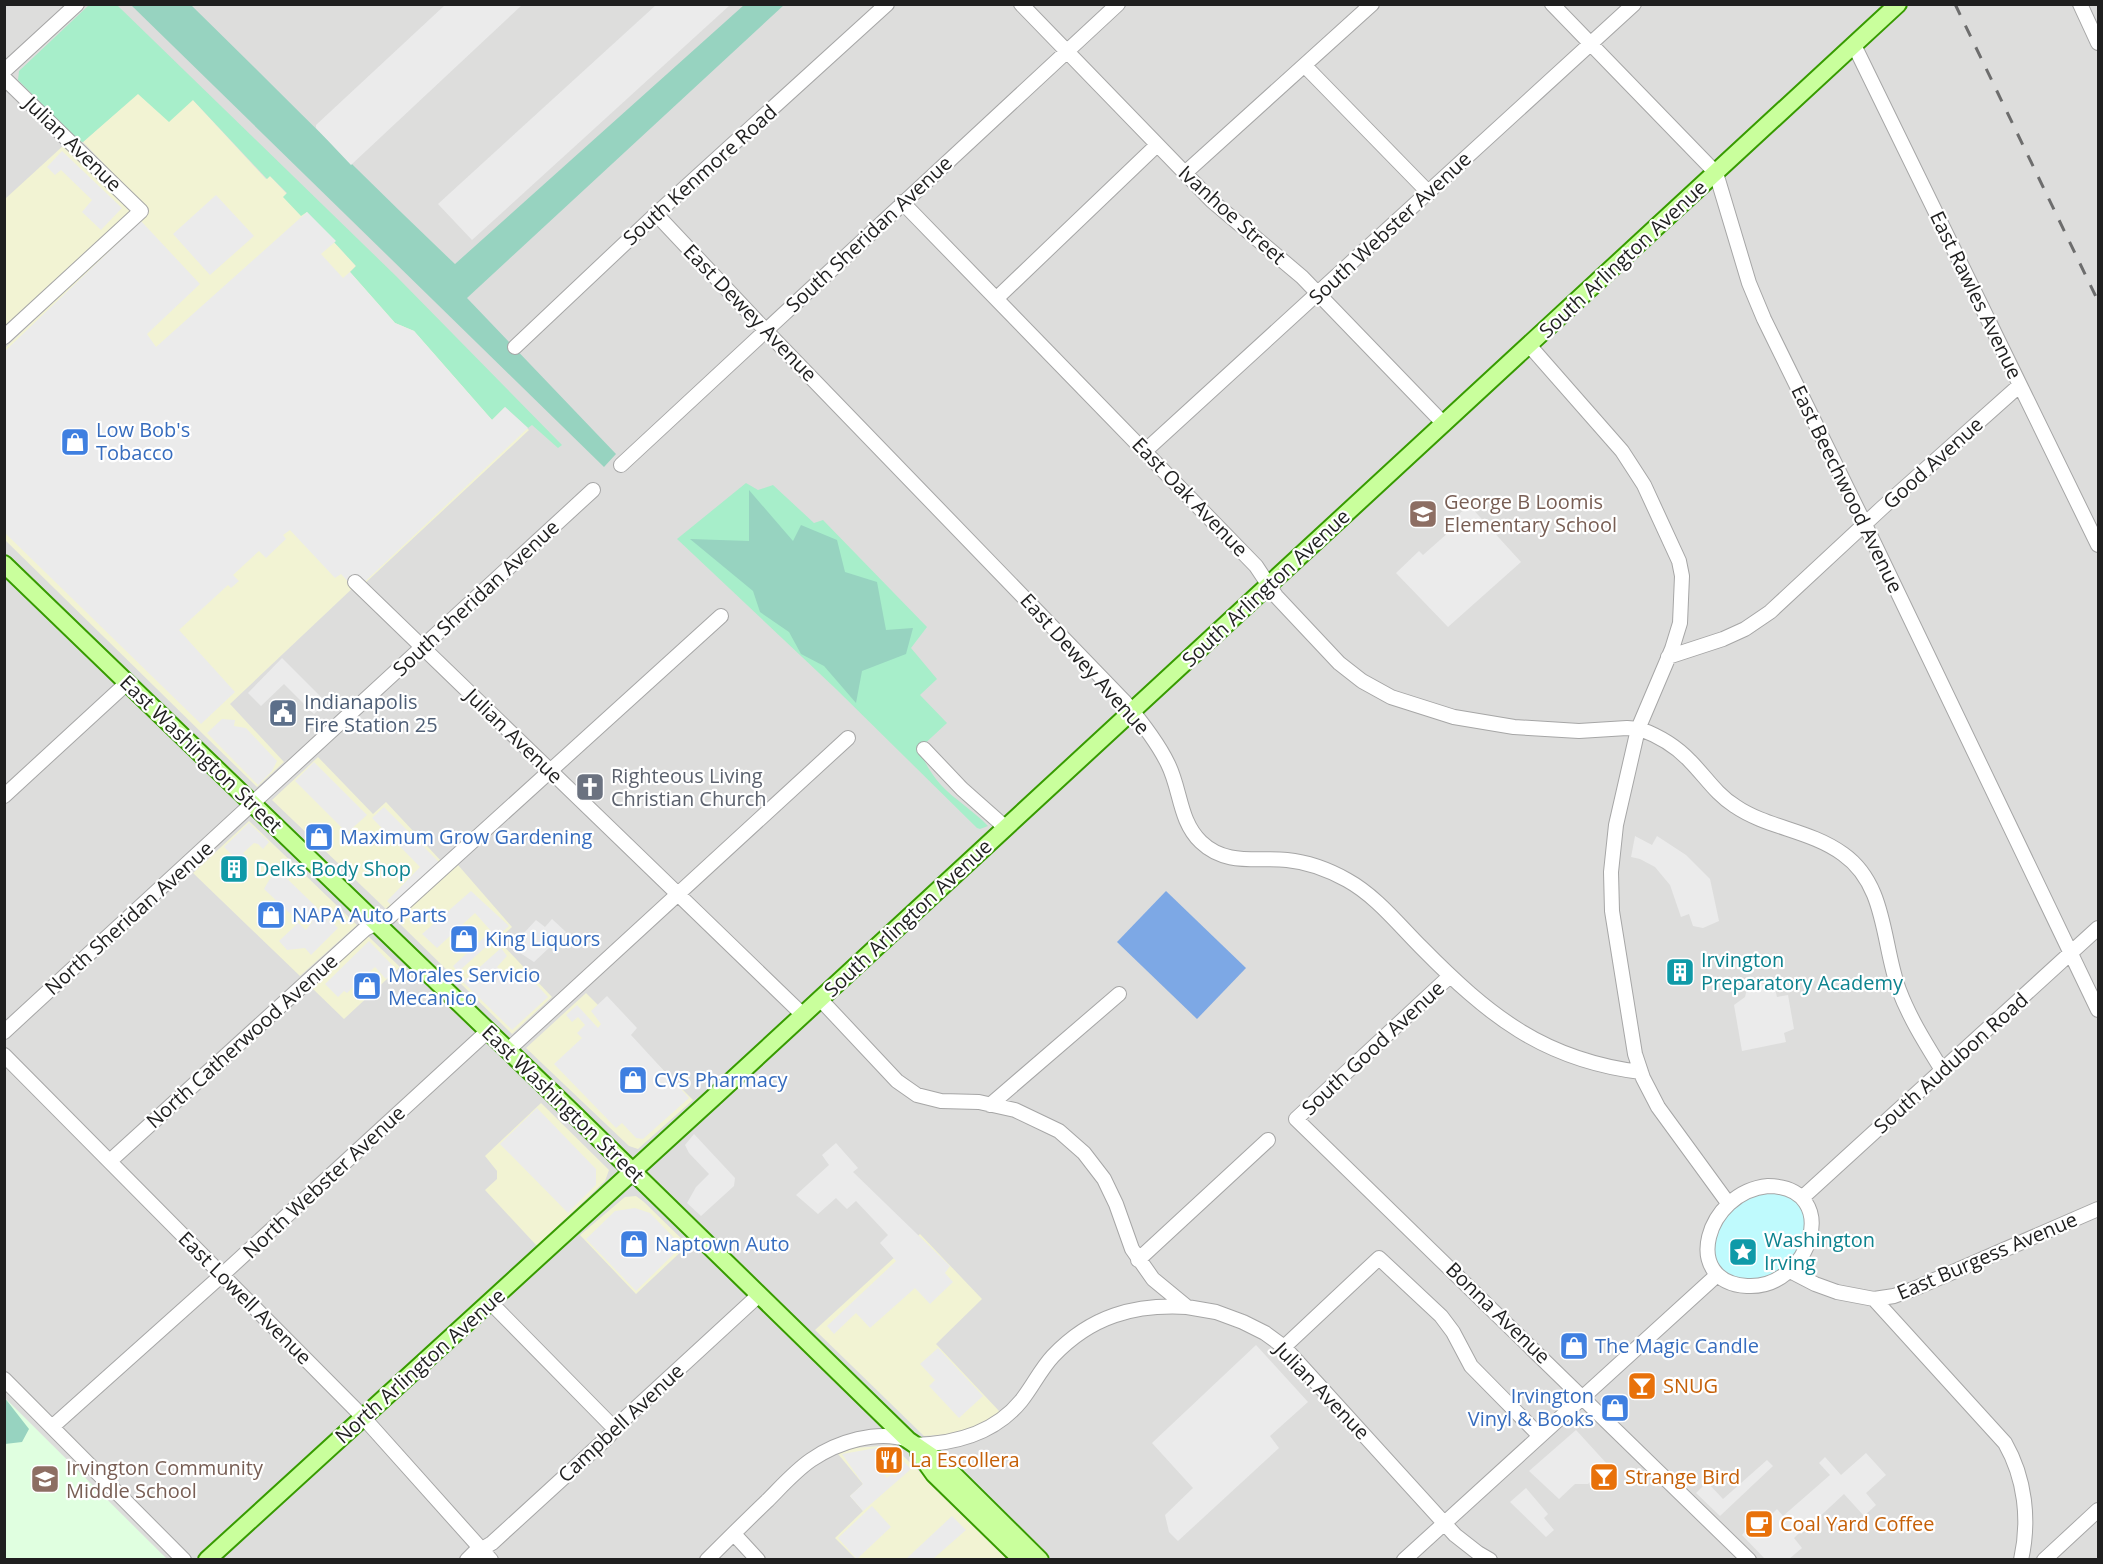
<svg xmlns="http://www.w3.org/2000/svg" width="2103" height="1564" font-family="'Open Sans',sans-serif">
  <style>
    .residential { fill: #dddddc }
    .commercial { fill: #f2f3d3 }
    .education { fill: #e0ffe0 }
    .grass { fill: #a7eeca }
    .forest { fill: #97d3c0 }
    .park { fill: #bffafd }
    .pitch { fill: #7da8e5 }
    .parking { fill: #ebebeb; fill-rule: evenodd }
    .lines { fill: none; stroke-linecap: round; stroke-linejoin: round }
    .minor-casing { stroke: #a6a6a6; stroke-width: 16 }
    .major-casing { stroke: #379b00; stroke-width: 20 }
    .minor { stroke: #fff; stroke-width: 14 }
    .major { stroke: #c9ff9c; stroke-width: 16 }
    .rail { stroke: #6d6d6d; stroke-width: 3; stroke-dasharray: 12 12; stroke-linecap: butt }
    .labels { text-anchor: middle; stroke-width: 4.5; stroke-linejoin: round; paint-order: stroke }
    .street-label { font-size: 20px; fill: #1f1f1f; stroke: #fff }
    .shop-label { font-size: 20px; fill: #366cbe; stroke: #fff; text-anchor: start }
    .education-label { font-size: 20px; fill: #785e54; stroke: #fff; text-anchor: start }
    .service-label { font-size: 20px; fill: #4e5e75; stroke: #fff; text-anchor: start }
    .worship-label { font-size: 20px; fill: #5b616d; stroke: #fff; text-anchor: start }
    .culture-label { font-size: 20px; fill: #0d838f; stroke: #fff; text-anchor: start }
    .food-label { font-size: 20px; fill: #c56008; stroke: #fff; text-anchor: start }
  </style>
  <rect width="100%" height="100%" fill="#e9f1e5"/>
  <!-- residential -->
  <path class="residential" d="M5,5h2093v1554h-2093z"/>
  <!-- commercial -->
  <path class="commercial" d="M138,93l7,6 48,1 73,79 4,-3 17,18 -3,3 23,15 27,30 22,24 -6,6 179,158 -168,157 -4,-3 -127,120 54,58 -27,25 -252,-247v-192l144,-137 -66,-69z
    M64,145l67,65 -126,117v-128z
    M318,757l55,57 13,-12 56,60 -53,50 -117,-112z
    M249,821l108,104 -57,51 -107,-103z
    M458,865l54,62 -14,13 54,57 -40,37 -116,-114z
    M368,936l32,31 -56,52 -32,-31z
    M586,993l107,107 -55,49 -9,-3 -103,-98z
    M541,1103l68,67 -4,11 -68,65 -52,-56 12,-11v-8l-12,-15z
    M636,1196l8,6 44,43 -52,49 -56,-59 45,-38z
    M920,1234l62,65 -46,45 64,68 -7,7 -21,10 -21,5 -27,2 -109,-106z
    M892,1445l117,114h-153l-21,-21 28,-27 -13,-15 13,-12 -25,-30 16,-6z"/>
  <!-- education -->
  <path class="education" d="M5,1398l162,161h-162z"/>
  <!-- grass -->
  <path class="grass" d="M89,5h28l280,272 165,168 -4,3 -26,-23 -4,3 -23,-21 -13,13 -78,-89 -19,-8 -45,-51 6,-6 -22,-24 1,-1 -28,-29 -6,4 -18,-19 4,-4 -17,-17 -3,3 -74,-79 -24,22 -31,-28 -55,48 -5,-1 -60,-61 1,-9z
    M746,483l12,7 15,-5 41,38 9,-3 104,107 -16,21 26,31 -17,16 27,28 -28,26c6,14 12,25 22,36 14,15 33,26 47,41l-8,3 -3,-1 -141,-139 -159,-150z"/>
  <!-- forest -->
  <path class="forest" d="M131,5h60c88,86 174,174 264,259l289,-259h40l-317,293 149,156 -12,13z
    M749,490l44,51 8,-16 36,15 8,32 32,10 9,48 27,-2 -7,26 -44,17 -6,32 -32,-37 -23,-12 -12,-22 -29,-20 -7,-21 -63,-52 59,2z
    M4,1397l25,32 -7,13 -17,2z"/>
  <!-- park -->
  <path class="park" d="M1779,1191l23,13 5,25 -13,29 -10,11 -19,9 -26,2 -18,-9c-2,-5 -5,-12 -6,-18 -3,-25 16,-52 40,-58 8,-3 16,-3 24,-4z"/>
  <!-- pitch -->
  <path class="pitch" d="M1166,891l80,77 -49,51 -80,-77z"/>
  <!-- parking -->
  <path class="parking" d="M445,5h77l-171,160 -35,-37v-3z
    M656,5h74l-258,235 -34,-36z
    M62,151l60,57 -21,22 -19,-18 10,-12 -31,-30 -6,5 -8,-8z
    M216,195l38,41 -44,39 -37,-41z
    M307,212l29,29 -15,13 22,24 7,-6 45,51 19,8 78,89 13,-13 23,21 -172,162 -15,-16 -6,4 -45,-48 -7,5 3,4 -20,19 -7,-7 -26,24 6,6 -8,7 -3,-3 -49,45 56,62 -34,32 -196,-191v-182l136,-130 59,63 -53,50 9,13z
    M1469,505l52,57 -73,65 -52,-54 23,-22 4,4 26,-23 -4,-5z
    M282,658l44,44 -12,12 -30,-30 -23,22 -13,-13z
    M222,719l13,1 -1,6 12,2 31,33 -5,10 -14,14 -51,-52z
    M314,762l53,53 -20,18 -52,-52z
    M384,807l55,55 -46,45 -6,-6 33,-34 -48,-49z
    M249,823l20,19 -6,7 -5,-5 -4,-1 -11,10 5,5 -7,6 -17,-17z
    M1635,836l17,9 5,-9 29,19 24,24 9,42 -16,7 -10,-2 -4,-12 -8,3 -11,-32 -15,-18 -15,-8 -9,-2z
    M276,868l62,60 -27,27 -6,-7 -18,2 -8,-9 19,-18 8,7 6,-8 -5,-10 -9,9 -34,-32z
    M471,891l38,35 -51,46 -5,-6 38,-35 -16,-18 -38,35 -15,-14z
    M552,919l14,13 -32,30 -23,-15 25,-27 9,7z
    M369,941l27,28 -10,10 -11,-12 -28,26 -3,-2 -6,6 -13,-13z
    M501,948l6,8 -10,11 16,16 11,-12 24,26 -36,33 -49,-48z
    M1773,981l4,16 11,-2 6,34 -10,4 2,9 -44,9 -8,-46 11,-8 2,-8z
    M607,996l30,32 -6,7 58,63 -46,41 -7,-1 -14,-15 -6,5 -62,-64 28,-26 -5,-5 8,-8 -7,-8 -6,5 -6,-7 11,-10 21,23 3,-4 -10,-13z
    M537,1108l59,61v16l-28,28 -68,-69z
    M694,1134l41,44 -1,8 -33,30 -14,-13 9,-16 13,-13 -20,-21 -4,-8z
    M836,1143l22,25 -5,4 97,94 -5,7 8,9 -23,22 -15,-16 -45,40 -14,-15 -22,21 -7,-8 69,-65 -16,-18 8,-8 -32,-34 -9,8 -11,-11 -18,16 -22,-19 33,-30 -7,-10z
    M635,1208l15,5 32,33 -46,45 -50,-52 29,-28z
    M1256,1345l52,57 -38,34 9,12 -101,93 -9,-9 -4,-17 28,-27 -41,-45z
    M938,1348l45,48 -24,22 -30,-32 6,-6 -15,-16z
    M1576,1430l32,35 -20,19h-13l-16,15 -30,-28z
    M888,1446l23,23 -48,42 -13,-15 13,-12 -21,-30zM889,1454l14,15 -8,8 -3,-4 -5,5 -11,-12z
    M1866,1453l20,22 -20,18 10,12 -12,11 -20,-22 -43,40 -1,-2 -6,6 8,10 -13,11h-24l-23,-24 4,-5 7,8 20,-18 -3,-4 7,-7 6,7 47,-41 -11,-12 6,-6 16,18z
    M1767,1460l6,6 -53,50 -24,-23 11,-11 16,17z
    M1526,1488l22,26 -4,4 10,12 -8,7 -36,-35z
    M872,1506l19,21 -34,32 -19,-21z
    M952,1516l14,14 -33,29h-27z"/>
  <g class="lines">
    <!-- minor casing -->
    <g class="minor-casing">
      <path id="minor" d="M1021,4l191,197 90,76 142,147
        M1552,4l164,169 33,110 15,36 110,224 224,467
        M2080,4l18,39
        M1854,45l244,500
        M1305,66l124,127
        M4,71l73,-67
        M4,78l137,133 -137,126
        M1185,173l187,-169
        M902,202l354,364 20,30 63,67 23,18 29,16 63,20 60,10 65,4 48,-3 13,1c19,7 36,17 50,32 15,15 26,33 45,45 32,22 75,24 108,48 44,31 39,90 56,136 11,29 27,54 43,80
        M656,214l113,120 355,367c16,19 33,40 44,63 13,26 11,57 33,78 25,24 56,15 86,18 21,2 42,10 60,20 29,16 51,44 74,67 67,68 122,113 220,125
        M997,298l160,-153
        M1529,345l93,106 22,34 35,76 3,15 -2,47 -8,26 -34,80 -22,96 -5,47 1,39 23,143 8,24 15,29 70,96
        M515,347l141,-133 231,-210
        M1145,451l489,-447
        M621,465l497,-461
        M355,582l448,433
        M1668,657l55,-18 22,-10 25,-17 112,-104 138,-123
        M924,749l38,40 44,39
        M4,796l123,-113
        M1450,976l-154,143 453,441
        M820,999l77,82 20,14 24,6 38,1 36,8 44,21 25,22 20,26 12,25 16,45 21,30 34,28 29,5 27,10 22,11 19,14 171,188 23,18 12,7
        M4,1032l589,-542
        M508,1050l340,-312
        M4,1055l359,362 128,143
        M990,1105l129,-111
        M110,1161l255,-232 24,-12 332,-301
        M1768,1186c76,1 42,104 -21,100 -67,-4 -41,-94 21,-100z
        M1803,1197l295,-269
        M1138,1260l130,-120
        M1790,1271l25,13 22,8 37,7 131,144c20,35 25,77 16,117
        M1874,1299l20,-3 22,-8 182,-79
        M490,1302l125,127
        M1284,1347l95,-89 62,58 12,16 18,34 69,70
        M4,1379l180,181
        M52,1427l170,-152 266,-244
        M914,1445c40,-1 81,-12 107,-44 12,-15 19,-31 32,-45 38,-40 81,-52 134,-49
        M734,1534l24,26
        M482,1549l10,-6 116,-106 14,-16 137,-126
        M467,1560l13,-13
        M707,1560c20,-20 40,-40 60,-59 14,-14 28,-30 44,-41 26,-18 67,-31 97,-20
        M1404,1560l313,-285
        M2044,1560l54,-50"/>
    </g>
    <!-- major casing -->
    <g class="major-casing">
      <path id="major" d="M4,564l568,548 336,328 35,24 97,96
        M919,1453l15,21 88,86
        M207,1560l507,-463 1184,-1093"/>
    </g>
    <!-- minor -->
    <use href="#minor" class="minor"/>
    <!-- major -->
    <use href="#major" class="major"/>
    <!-- rail -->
    <path class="rail" d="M1955,4l143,297"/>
  </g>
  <!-- icons -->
  <defs>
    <g id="shop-square" transform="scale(1.5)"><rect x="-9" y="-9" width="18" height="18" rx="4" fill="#3f7fe0" stroke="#fff"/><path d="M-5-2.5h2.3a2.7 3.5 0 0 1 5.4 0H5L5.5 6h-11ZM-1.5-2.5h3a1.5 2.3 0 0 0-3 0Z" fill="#fff"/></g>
    <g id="school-square" transform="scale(1.5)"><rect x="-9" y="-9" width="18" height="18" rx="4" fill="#8d6e63" stroke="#fff"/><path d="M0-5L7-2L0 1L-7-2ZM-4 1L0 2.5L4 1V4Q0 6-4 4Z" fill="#fff"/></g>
    <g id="civic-square" transform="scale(1.5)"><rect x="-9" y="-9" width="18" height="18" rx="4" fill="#5c6f8a" stroke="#fff"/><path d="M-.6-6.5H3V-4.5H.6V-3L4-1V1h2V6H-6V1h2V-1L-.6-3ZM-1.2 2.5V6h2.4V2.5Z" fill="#fff"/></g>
    <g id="church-square" transform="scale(1.5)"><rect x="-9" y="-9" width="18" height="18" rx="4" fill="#6b7280" stroke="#fff"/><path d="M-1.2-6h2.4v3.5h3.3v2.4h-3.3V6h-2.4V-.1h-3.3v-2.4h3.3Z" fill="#fff"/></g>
    <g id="building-square" transform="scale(1.5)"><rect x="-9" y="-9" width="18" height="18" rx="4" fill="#0f9aa8" stroke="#fff"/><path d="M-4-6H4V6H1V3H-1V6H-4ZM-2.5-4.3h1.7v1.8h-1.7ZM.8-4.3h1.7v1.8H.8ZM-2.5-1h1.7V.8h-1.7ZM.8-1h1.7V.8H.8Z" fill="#fff"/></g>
    <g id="sight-square" transform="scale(1.5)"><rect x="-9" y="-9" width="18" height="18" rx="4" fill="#0f9aa8" stroke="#fff"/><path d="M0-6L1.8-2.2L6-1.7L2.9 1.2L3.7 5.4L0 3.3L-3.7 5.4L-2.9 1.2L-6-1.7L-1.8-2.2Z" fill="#fff"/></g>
    <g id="bar-square" transform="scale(1.5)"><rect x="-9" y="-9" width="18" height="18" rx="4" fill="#e8710a" stroke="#fff"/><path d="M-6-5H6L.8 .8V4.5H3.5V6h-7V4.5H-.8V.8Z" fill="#fff"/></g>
    <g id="restaurant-square" transform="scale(1.5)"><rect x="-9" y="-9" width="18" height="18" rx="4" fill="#e8710a" stroke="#fff"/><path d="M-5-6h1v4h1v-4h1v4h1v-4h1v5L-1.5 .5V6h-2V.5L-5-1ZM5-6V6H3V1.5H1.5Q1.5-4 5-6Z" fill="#fff"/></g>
    <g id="cafe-square" transform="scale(1.5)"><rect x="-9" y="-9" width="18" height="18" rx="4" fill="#e8710a" stroke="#fff"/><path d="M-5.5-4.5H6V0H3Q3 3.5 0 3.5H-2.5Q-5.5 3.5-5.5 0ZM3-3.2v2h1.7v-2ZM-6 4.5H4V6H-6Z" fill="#fff"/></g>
  </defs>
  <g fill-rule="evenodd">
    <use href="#shop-square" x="75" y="442"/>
    <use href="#school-square" x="1423" y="514"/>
    <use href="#civic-square" x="283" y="713"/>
    <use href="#church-square" x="590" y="787"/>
    <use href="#shop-square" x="319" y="837"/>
    <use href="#building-square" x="234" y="869"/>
    <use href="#shop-square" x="271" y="915"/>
    <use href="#shop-square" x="464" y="939"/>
    <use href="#building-square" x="1680" y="972"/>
    <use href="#shop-square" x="367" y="986"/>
    <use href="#shop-square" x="633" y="1080"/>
    <use href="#shop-square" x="634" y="1244"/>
    <use href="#sight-square" x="1743" y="1252"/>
    <use href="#shop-square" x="1574" y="1346"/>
    <use href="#bar-square" x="1642" y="1386"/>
    <use href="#shop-square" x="1615" y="1408"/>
    <use href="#restaurant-square" x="889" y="1460"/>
    <use href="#bar-square" x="1604" y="1477"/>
    <use href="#school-square" x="45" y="1479"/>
    <use href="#cafe-square" x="1759" y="1524"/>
  </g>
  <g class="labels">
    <!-- street labels -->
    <g class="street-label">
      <text transform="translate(73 144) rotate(44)" y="7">Julian Avenue</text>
      <text transform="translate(700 175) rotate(-42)" y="7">South Kenmore Road</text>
      <text transform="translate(1232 215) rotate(42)" y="7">Ivanhoe Street</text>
      <text transform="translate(1390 228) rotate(-43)" y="7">South Webster Avenue</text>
      <text transform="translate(869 234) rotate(-43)" y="7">South Sheridan Avenue</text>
      <text transform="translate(1623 259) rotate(-43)" y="7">South Arlington Avenue</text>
      <text transform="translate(1976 295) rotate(64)" y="7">East Rawles Avenue</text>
      <text transform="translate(750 313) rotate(46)" y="7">East Dewey Avenue</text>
      <text transform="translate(1933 463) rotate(-42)" y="7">Good Avenue</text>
      <text transform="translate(1847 489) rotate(64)" y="7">East Beechwood Avenue</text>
      <text transform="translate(1190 497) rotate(46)" y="7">East Oak Avenue</text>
      <text transform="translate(1266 588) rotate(-43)" y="7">South Arlington Avenue</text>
      <text transform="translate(476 598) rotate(-43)" y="7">South Sheridan Avenue</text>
      <text transform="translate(1085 664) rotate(48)" y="7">East Dewey Avenue</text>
      <text transform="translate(514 736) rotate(44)" y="7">Julian Avenue</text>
      <text transform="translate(201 754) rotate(44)" y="7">East Washington Street</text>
      <text transform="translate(129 918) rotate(-42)" y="7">North Sheridan Avenue</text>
      <text transform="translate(908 918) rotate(-43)" y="7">South Arlington Avenue</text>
      <text transform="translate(242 1041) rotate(-42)" y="7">North Catherwood Avenue</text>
      <text transform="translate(1373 1048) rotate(-43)" y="7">South Good Avenue</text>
      <text transform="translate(1951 1063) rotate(-42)" y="7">South Audubon Road</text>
      <text transform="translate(563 1104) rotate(44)" y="7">East Washington Street</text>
      <text transform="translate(324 1182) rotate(-43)" y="7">North Webster Avenue</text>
      <text transform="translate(1987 1256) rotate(-23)" y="7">East Burgess Avenue</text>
      <text transform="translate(245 1298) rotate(45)" y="7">East Lowell Avenue</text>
      <text transform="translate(1498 1313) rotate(44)" y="7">Bonna Avenue</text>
      <text transform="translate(420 1366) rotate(-42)" y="7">North Arlington Avenue</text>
      <text transform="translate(1322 1391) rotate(46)" y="7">Julian Avenue</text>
      <text transform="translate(621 1423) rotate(-43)" y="7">Campbell Avenue</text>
    </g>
    <!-- shop labels -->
    <g class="shop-label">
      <text x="96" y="437">Low Bob's<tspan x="96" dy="23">Tobacco</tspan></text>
      <text x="340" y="844">Maximum Grow Gardening</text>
      <text x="292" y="922">NAPA Auto Parts</text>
      <text x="485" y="946">King Liquors</text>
      <text x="388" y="982">Morales Servicio<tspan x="388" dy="23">Mecanico</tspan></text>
      <text x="654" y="1087">CVS Pharmacy</text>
      <text x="655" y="1251">Naptown Auto</text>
      <text x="1595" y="1353">The Magic Candle</text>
      <text x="1594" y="1403" text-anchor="end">Irvington<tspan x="1594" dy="23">Vinyl &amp; Books</tspan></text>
    </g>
    <!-- education labels -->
    <g class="education-label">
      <text x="1444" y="509">George B Loomis<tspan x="1444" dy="23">Elementary School</tspan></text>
      <text x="66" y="1475">Irvington Community<tspan x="66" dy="23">Middle School</tspan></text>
    </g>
    <!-- service labels -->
    <g class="service-label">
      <text x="304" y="709">Indianapolis<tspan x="304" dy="23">Fire Station 25</tspan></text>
    </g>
    <!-- worship labels -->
    <g class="worship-label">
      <text x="611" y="783">Righteous Living<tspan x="611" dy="23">Christian Church</tspan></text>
    </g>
    <!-- culture labels -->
    <g class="culture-label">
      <text x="255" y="876">Delks Body Shop</text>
      <text x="1701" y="967">Irvington<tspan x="1701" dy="23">Preparatory Academy</tspan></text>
      <text x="1764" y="1247">Washington<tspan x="1764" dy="23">Irving</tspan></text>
    </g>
    <!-- food labels -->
    <g class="food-label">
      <text x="1663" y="1393">SNUG</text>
      <text x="910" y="1467">La Escollera</text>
      <text x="1625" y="1484">Strange Bird</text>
      <text x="1780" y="1531">Coal Yard Coffee</text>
    </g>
  </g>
  <!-- border -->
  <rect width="2103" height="1564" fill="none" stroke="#1f1f1f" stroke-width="12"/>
</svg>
